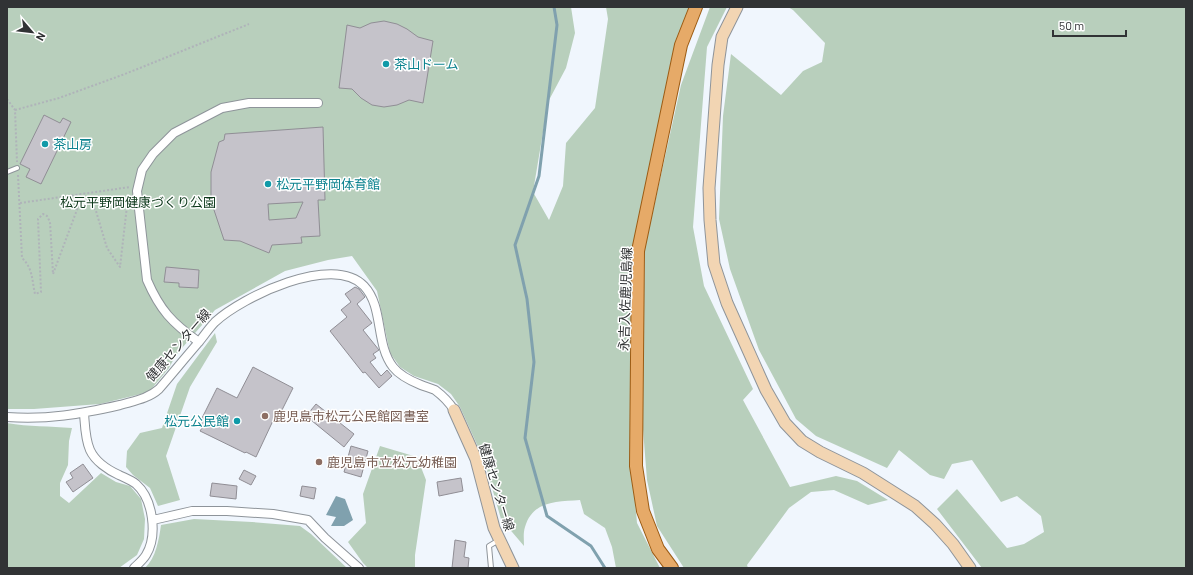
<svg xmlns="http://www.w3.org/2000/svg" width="1193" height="575" font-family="Barlow,'Noto Sans JP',sans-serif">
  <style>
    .green { fill: #b8cfbc }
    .water { fill: #80a1ae }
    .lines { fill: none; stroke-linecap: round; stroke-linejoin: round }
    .stream { stroke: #80a1ae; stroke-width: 3 }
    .building { fill: #c5c3ca; stroke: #908e95; fill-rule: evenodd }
    .lane-casing { stroke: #8e949a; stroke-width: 6 }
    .street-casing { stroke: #8e949a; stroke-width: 10 }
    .secondary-casing { stroke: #8e949a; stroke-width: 13 }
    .primary-casing { stroke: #9c5c14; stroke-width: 14 }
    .path { stroke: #afb3b9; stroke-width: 2; stroke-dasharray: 2 2; stroke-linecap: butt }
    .lane { stroke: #fff; stroke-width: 4 }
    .street { stroke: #fff; stroke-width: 8 }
    .secondary { stroke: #f2d5b3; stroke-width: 11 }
    .primary { stroke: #e6aa68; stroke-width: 12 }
    .culture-dot { fill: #0f9aa8; stroke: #fff; stroke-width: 1.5 }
    .education-dot { fill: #8d6e63; stroke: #fff; stroke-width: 1.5 }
    .labels { text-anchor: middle; stroke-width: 3; stroke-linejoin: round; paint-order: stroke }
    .culture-label { font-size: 13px; fill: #0d838f; stroke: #fff; text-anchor: start }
    .park-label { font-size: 13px; fill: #0b3719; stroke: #fff }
    .street-label { font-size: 13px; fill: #313335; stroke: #fff }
    .education-label { font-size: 13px; fill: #785e54; stroke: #fff; text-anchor: start }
  </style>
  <rect width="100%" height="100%" fill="#f0f6fd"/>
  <!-- green -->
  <path class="green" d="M7,7h564l4,26 -9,35 -18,34 -15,90 16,28 14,-34 3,-43 29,-35 13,-89 -2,-12h85l-17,40 -43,210 -1,189 7,77 23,45h-44l-4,-21 -7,-19 -21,-14 -4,-14c-23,2 -47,0 -55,27 -2,6 -1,13 -1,19l-23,-27 -17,-59 -24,-53 -9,-13 -13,-10 -24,-8 -14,-9 -10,-14 -13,-62 -25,-35 -24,4 -43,11 -70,39 -39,45 -7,13 -20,24 -49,12 -66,5h-27z
    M710,7h17l-20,40 -14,180 11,59 49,103 -10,11 47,87 46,-11 21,5 31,19 -20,5 -34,-15 -23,2 -22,16 -42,57 1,3h-64l-27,-42 -10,-46 -6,-76 4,-157 36,-162z
    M788,7h398v561h-204l-45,-59 20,-20 50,59 17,-4 20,-12 -3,-16 -24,-20 -16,6 -29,-42 -20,4 -8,15 -14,-4 -31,-25 -12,18 -71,-32 -20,-17 -37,-69 -29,-81 -11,-50 4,-103 8,-62 50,41 22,-24 19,-9 3,-19 -32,-33z
    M215,333l2,9 -27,45 -24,69 14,44 -22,6 -8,-18 -17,-13 -7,-8 1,-16 13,-18 22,-5 15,-44z
    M7,423c22,4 43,3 65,5l-3,13 -1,24 -8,18v13l9,7 32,-30 15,9 14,4 11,13 4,20 -1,20 -7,16 -18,13h-112z
    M380,446l37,11 9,23 -11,75v13h-47l-5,-5 -15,-21 18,-19 -3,-29z
    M194,519l58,3 48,4 11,8 36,34h-202c11,-10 14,-29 16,-43z"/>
  <!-- water -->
  <path class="water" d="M336,496l9,3 8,21 -9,6h-13l5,-9 -10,-2z"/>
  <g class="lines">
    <!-- stream -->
    <path class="stream" d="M554,7l3,18 -18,151 -24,69 12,54 7,63 -9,76 22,78 44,30 14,22"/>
  </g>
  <!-- building -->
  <path class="building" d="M384,21l13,3 10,5 11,8 15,4 -10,62 -14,-3 -12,5 -13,2 -12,-2 -11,-7 -9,-9 -13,-1 8,-63 13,3 11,-5z
    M44,115l16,8 3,-5 8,4 -30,62 -15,-7 4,-8 -10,-5z
    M323,127l2,73h-7l2,36 -19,1 1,6 -30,2 -3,8 -29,-12 -16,-1 -13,-39v-29l8,-30 5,-2 1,-6zM303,202l-7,16 -27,2 -1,-16z
    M166,267l33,3 -1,18 -19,-1v-4l-15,-1z
    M355,287l4,2 6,8 -8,7 15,19 -9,7 16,20 -6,4 3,4 -6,4 11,14 6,-6 5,6 -13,12 -14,-16 -2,1 -33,-42 17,-14 -6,-7 10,-8 -6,-8z
    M253,367l40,21 -12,24 -3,-2 -22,47 -10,-5 -1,1 -45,-22 2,-3 -4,-2 19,-38 20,10z
    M316,404l38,30 -10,13 -38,-31z
    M351,446l17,5 -7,26 -17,-5z
    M83,464l10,14 -20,14 -7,-10 7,-4 -3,-5z
    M244,470l12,6 -5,9 -12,-6z
    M461,478l2,13 -24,5 -2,-14z
    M212,483l25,3 -1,13 -26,-3z
    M302,486l14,2 -2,11 -14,-3z
    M455,540l11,2 -2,15 5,1 -1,10h-16z"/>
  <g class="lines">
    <!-- lane casing -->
    <g class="lane-casing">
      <path id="lane" d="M7,172l10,-4
        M491,568l-2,-22 10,-6"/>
    </g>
    <!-- street casing -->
    <g class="street-casing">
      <path id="street" d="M199,342c-27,-19 -39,-32 -52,-62l-10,-89 5,-21 11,-16 21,-21 48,-25 27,-5h69
        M84,413c1,12 1,26 6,37 5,11 18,20 29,25 6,3 12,5 17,9 17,15 22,51 10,71 -3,5 -8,9 -12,13
        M7,417c41,3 73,-3 113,-12 13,-4 28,-6 39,-16 13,-15 26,-31 39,-46 6,-7 11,-15 17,-21 27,-25 118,-69 149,-36 20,21 11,58 29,81 7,9 18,14 28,18 5,2 10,3 14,5 8,6 14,12 19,20
        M153,520l39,-9h35l46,3 35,6 17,18 34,30"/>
    </g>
    <!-- secondary casing -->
    <g class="secondary-casing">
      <path id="secondary" d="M737,7l-15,30 -4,28 -9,123 1,32 4,44 13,39 39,87 19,33 17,18 18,11 43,21 52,33 20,18 18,20 17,24
        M454,410l22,49 18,69 19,40"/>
    </g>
    <!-- primary casing -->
    <g class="primary-casing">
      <path id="primary" d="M672,568l-14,-19 -15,-38 -7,-45 2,-215 43,-206 15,-38"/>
    </g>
    <!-- path -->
    <path class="path" d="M7,99l8,11 2,52
      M15,110l44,-12 66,-24 124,-50
      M18,175l4,83c11,10 10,23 13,36l6,-2 -3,-73 5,-5 4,2 3,6 3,52 25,-67 8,-9 10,13 11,37 13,19 8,-70
      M20,203l110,-16"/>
    <!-- lane -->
    <use href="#lane" class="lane"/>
    <!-- street -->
    <use href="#street" class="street"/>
    <!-- secondary -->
    <use href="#secondary" class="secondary"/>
    <!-- primary -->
    <use href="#primary" class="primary"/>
  </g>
  <!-- markers -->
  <g class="culture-dot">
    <circle cx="386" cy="64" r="4"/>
    <circle cx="45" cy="144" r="4"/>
    <circle cx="268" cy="184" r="4"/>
    <circle cx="237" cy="421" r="4"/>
  </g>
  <g class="education-dot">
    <circle cx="265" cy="416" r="4"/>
    <circle cx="319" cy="462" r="4"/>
  </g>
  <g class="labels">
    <!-- culture labels -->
    <g class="culture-label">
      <text x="394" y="69">茶山ドーム</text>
      <text x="53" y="149">茶山房</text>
      <text x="276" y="189">松元平野岡体育館</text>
      <text x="229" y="426" text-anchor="end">松元公民館</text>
    </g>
    <!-- park labels -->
    <g class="park-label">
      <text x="138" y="207">松元平野岡健康づくり公園</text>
    </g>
    <!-- street labels -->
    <g class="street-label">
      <text transform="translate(625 299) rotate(-88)" y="5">永吉入佐鹿児島線</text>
      <text transform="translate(178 345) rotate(-49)" y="5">健康センター線</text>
      <text transform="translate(497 487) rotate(73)" y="5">健康センター線</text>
    </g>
    <!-- education labels -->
    <g class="education-label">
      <text x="273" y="421">鹿児島市松元公民館図書室</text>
      <text x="327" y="467">鹿児島市立松元幼稚園</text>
    </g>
  </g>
  <!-- border -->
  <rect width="1193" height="575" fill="none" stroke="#313335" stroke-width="16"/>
  <!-- north arrow -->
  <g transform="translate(32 32) rotate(118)" stroke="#ffffff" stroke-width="3" paint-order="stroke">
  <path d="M0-3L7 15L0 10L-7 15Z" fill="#313335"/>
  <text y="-6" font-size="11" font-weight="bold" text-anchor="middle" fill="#313335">N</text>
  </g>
  <!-- scale -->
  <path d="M1053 30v6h73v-6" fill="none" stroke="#313335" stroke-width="2"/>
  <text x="1059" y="30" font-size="12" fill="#313335" stroke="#ffffff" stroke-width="3" paint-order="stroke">50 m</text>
</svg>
